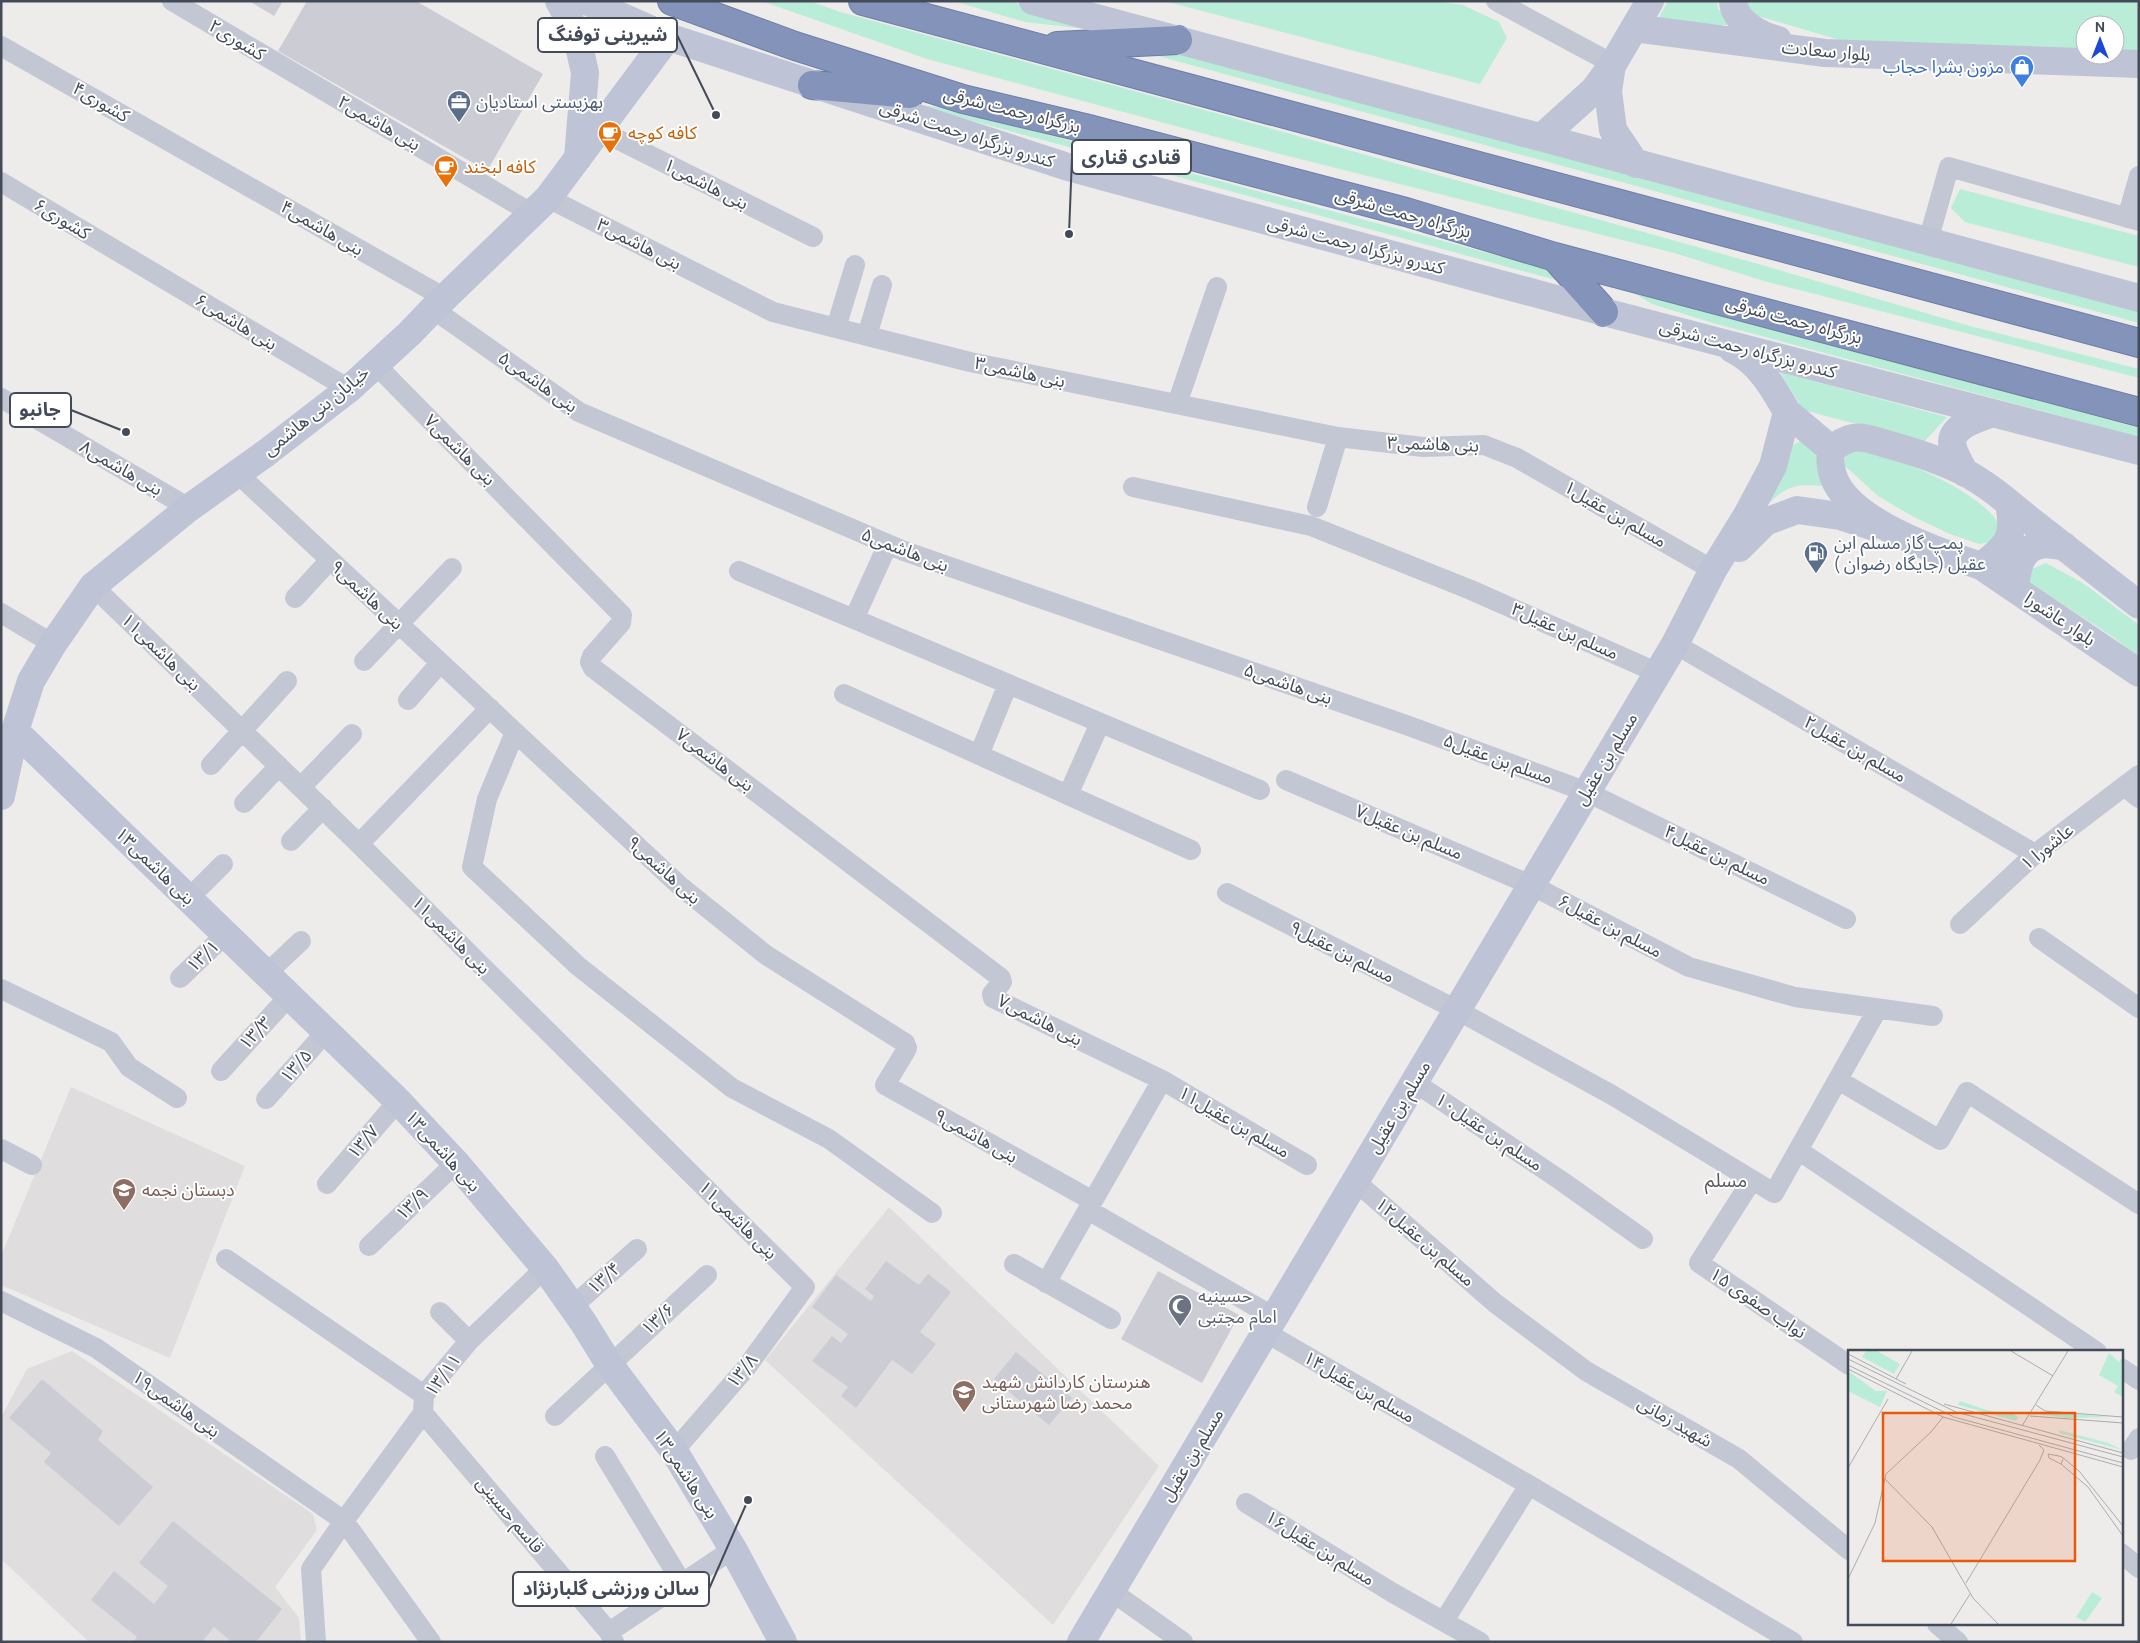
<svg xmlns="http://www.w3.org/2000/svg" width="2140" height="1643" font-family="Ubuntu,'Noto Sans Arabic',sans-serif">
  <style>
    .education { fill: #dfdddd }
    .green { fill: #b9edd8 }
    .building { fill: #cbccd4 }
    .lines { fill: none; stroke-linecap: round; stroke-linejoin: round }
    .highway-casing { stroke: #6f7ea6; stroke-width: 30 }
    .street { stroke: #c2c7d3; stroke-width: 20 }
    .secondary { stroke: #bec4d5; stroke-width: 28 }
    .highway { stroke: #8393ba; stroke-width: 28 }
    .labels { text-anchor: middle; stroke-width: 4; stroke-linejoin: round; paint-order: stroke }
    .street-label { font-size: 18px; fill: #444b58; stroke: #fff }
    .shop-label { font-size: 18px; fill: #366cbe; stroke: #fff; text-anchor: end }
    .service-label { font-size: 18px; fill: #4e5e75; stroke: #fff; text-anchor: start }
    .food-label { font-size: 18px; fill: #c56008; stroke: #fff; text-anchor: start }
    .education-label { font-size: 18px; fill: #785e54; stroke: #fff; text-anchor: start }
    .worship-label { font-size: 18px; fill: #5b616d; stroke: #fff; text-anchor: start }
    .neighbourhood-label { font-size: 19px; fill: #585a60; stroke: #fff }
    .inset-road { fill: none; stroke: #aaacb0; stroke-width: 1 }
    .view { fill: #e8590c; fill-opacity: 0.15; stroke: #e8590c; stroke-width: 2.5 }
    .inset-edge { fill: none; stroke: #444b58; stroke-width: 2.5 }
    .leader { fill: none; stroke: #444b58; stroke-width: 2 }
    .callout-dot { fill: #444b58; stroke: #fff; stroke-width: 2 }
    .callout { fill: #fff; stroke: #444b58; stroke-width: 2 }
    .callout-label { font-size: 19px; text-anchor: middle; font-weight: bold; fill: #444b58 }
  </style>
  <rect width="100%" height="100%" fill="#eeeceb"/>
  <!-- education -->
  <path class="education" d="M71,1087l174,79 -75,192 -169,-73v-29z
    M889,1207l270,259 -106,159 -288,-265z
    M72,1351l241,163 4,16 -42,57 24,31 2,24h-212l-88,-83v-142l26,-48z"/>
  <!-- green -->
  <path class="green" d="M761,1h49l30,11 357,96 565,157 208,61 169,43v9l-375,-97 -90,-28 -398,-100 -349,-94z
    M953,1h57l103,31 -88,-10z
    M1164,1h270l29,4 36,17 8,16 -27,46z
    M1668,1h49l1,8 20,16h-76l-4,-6z
    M1745,1h394v54h-24v-30h-30v29l-242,-13 -95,-28z
    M1147,53h34l958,258v12z
    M907,103l45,6 595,160 16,13z
    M1960,189l179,47v31l-174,-45 -14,-14z
    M1626,288l513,140v9l-426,-114 -61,-19z
    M1780,372l167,45 -23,25 -121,-32z
    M1800,441l11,4 19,42c-40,-5 -43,-1 -72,26l32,-66z
    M1863,450c41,11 113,38 137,75l-2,8 -8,9 -11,2 -29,-10 -38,-18 -34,-20 -33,-30v-9l7,-6z
    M2046,563l37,20 56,42v32l-26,-20 -83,-54 2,-14z"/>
  <!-- building -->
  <path class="building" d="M249,1h34l-9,15z
    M307,1h109l127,73 -56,97 -209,-120z
    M886,1261l33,24 9,-11 23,18 -31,40 16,12 -24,30 -20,-14 -36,48 -15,-12 7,-9 -36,-26 20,-25 9,7 7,-9 -36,-27 24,-32 35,26 3,-5 -9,-7z
    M1158,1271l81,44 -37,68 -81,-44z
    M1016,1352l56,46 -23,27 -55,-46z
    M42,1379l61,52 -5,9 55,47 -34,39 -75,-64 7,-9 -42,-35z
    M173,1521l109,88 -26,33h-24l-18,-15 -12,15h-69l4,-5 -46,-37 23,-29 40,33 14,-18 -29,-23z"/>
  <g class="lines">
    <!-- highway casing -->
    <g class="highway-casing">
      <path id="highway" d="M672,1l123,45 168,53 122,29 321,84 149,45 584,155
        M863,1l1276,342
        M1057,46l121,-6
        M812,85l98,9
        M1555,257l49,55"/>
    </g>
    <!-- street -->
    <path class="street" d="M172,1l361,213
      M1496,1l117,63
      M1,46l444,252
      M599,130l214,107
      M1,182l348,207
      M548,198l225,114 197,50 368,75 85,10 61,-2 33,13 196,112
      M2127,218l12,-42
      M1928,241l21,-74 190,54
      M433,309l146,103 325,139 505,175 178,66 259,127
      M836,328l19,-63
      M867,336l15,-51
      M375,364l247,251 -1,8 -29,33 -2,6 3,6 408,310 1,4 -10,12 1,4 169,82 145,85
      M1,398l188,110
      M1177,404l40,-117
      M237,473l443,413 86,69 139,88 2,5 -2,4 -20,33 208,116
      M1133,487l178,39 160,64 187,83
      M1317,507l21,-70
      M888,544l-34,75 406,171
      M739,571l115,48
      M93,586l266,258 446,443 -59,81 -72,83
      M295,598l34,-37
      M1,613l52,31
      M1675,644l360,210
      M364,661l88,-93
      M844,694l224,101 32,-72
      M408,700l32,-37
      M515,732l-28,67 -15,68 106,99 154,122 97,51 103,74
      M979,755l29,-71
      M211,765l76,-84
      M1286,780l245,105 158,82 106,30 138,19
      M2124,786l15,12
      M301,787l51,-53
      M1068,795l123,55
      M244,803l35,-37
      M291,841l32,-33
      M359,844l131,-136
      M1227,893l230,117 155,85 162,98 103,-183
      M189,898l34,-34
      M1960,924l75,-70 104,-79
      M2039,938l100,70
      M267,973l34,-32
      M180,978l46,-44
      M1,989l110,53 18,25 48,31
      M221,1071l69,-76
      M1838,1080l102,60 27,-48 172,112
      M1414,1082l149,100 80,57
      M266,1099l60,-67
      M1,1149l31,16
      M1798,1150l299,202
      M1752,1180l-53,83 150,102
      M1355,1181l140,122 91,68 153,88 110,91
      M327,1184l71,-83
      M1088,1210l186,107
      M369,1246l87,-83
      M226,1259l198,136
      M1014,1264l97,55
      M1046,1283l116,-203
      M1,1301l95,47 248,173 87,121
      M572,1307l65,-58
      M440,1312l29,29
      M1265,1332l264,153 264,157
      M2121,1368l18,12
      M423,1413l186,219 5,10
      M555,1416l152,-141
      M2131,1450l8,-12
      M605,1456l77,127
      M1246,1503l147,90 87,49
      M2121,1553l18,15
      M1111,1591l72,51
      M1444,1621l85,-136
      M1937,1624l21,18
      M609,1632l124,-83
      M316,1642l-5,-73 33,-48 79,-108 1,-18 45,-54 76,-73"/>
    <!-- secondary -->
    <path class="secondary" d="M559,1l17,31 9,41 -7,85
      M586,1l82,36 400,130 536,145 535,139
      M1033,1l1106,297
      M1733,1c1,21 28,35 45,39
      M1634,28l191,25 314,11
      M1612,65l-4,26 5,39 23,34
      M1542,137l52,-47 19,-26 37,-63
      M1787,412l45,38
      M1965,473c-4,-8 -10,-17 -12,-25 -6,-22 25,-29 40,-35
      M2009,504c7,33 -2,43 -28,62 -43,-14 -145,-48 -150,-100 -1,-9 -2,-15 5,-20 19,-15 33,-7 54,-1 25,7 50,15 74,27 25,13 46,32 67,49 36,28 72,56 108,84
      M1739,548l26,-26 32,-12 43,6 31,10
      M1981,566l158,107
      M2015,589c2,-17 4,-40 25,-44 7,-2 16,1 24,1
      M15,731l383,370 58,62 89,105 38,54 26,42 65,87 59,98 50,93
      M1,796l14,-65 16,-50 22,-37 40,-58 96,-78 77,-55 83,-64 61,-56 23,-24 115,-111 120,-161
      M1081,1642l594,-998 38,-74 34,-55 26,-49 14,-54c-14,-25 -28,-50 -55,-63"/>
    <!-- highway -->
    <use href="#highway" class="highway"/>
  </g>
  <!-- icons -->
  <defs>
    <g id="shop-pin" transform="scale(1.25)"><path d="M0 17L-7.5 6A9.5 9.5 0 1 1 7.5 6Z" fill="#3f7fe0" stroke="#fff"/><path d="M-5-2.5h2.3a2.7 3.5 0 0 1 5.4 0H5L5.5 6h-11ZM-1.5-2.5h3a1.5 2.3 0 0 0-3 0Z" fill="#fff"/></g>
    <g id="office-pin" transform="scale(1.25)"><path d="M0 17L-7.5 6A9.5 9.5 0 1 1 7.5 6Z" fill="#5c6f8a" stroke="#fff"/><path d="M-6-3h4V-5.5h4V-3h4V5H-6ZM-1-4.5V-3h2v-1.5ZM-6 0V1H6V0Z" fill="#fff"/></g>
    <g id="cafe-pin" transform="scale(1.25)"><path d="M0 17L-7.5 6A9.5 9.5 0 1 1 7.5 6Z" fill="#e8710a" stroke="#fff"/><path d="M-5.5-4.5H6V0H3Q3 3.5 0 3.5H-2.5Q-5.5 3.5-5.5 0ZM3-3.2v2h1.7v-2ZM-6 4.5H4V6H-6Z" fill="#fff"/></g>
    <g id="fuel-pin" transform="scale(1.25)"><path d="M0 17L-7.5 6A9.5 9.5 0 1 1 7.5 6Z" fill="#5c6f8a" stroke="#fff"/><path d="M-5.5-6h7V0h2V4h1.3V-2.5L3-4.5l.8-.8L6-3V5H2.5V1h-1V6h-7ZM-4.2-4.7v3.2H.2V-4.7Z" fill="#fff"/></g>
    <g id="school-pin" transform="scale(1.25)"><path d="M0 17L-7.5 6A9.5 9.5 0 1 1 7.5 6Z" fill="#8d6e63" stroke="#fff"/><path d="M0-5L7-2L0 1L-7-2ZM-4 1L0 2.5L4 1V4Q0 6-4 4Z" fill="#fff"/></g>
    <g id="mosque-pin" transform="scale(1.25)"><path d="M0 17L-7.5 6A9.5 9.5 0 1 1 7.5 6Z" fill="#6b7280" stroke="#fff"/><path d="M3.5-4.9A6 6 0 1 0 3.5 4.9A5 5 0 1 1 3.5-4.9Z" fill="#fff"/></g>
  </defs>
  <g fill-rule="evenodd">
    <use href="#shop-pin" x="2022" y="67"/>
    <use href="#office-pin" x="459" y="102"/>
    <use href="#cafe-pin" x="610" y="133"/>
    <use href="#cafe-pin" x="446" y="167"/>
    <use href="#fuel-pin" x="1816" y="553"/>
    <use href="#school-pin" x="124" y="1190"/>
    <use href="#mosque-pin" x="1180" y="1306"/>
    <use href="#school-pin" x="964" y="1392"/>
  </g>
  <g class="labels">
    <!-- street labels -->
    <g class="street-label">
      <text transform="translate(237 40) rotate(31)" y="6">کشوری۲</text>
      <text transform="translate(1826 51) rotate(5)" y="6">بلوار سعادت</text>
      <text transform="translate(101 102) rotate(30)" y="6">کشوری۴</text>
      <text transform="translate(1012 110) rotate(14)" y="6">بزرگراه رحمت شرقی</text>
      <text transform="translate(379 123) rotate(30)" y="6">۲بنی هاشمی</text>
      <text transform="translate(967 134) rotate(18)" y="6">کندرو بزرگراه رحمت شرقی</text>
      <text transform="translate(706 184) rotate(27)" y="6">بنی هاشمی۱</text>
      <text transform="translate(1403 213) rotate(16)" y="6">بزرگراه رحمت شرقی</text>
      <text transform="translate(62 219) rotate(31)" y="6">کشوری۶</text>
      <text transform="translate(322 228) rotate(30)" y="6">۴بنی هاشمی</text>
      <text transform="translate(639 244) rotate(27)" y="6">بنی هاشمی۳</text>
      <text transform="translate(1356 245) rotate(15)" y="6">کندرو بزرگراه رحمت شرقی</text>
      <text transform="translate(1794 320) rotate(15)" y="6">بزرگراه رحمت شرقی</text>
      <text transform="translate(236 322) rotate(31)" y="6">۶بنی هاشمی</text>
      <text transform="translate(1748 349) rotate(15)" y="6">کندرو بزرگراه رحمت شرقی</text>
      <text transform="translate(1020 372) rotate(12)" y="6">بنی هاشمی۳</text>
      <text transform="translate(538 382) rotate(35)" y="6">بنی هاشمی۵</text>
      <text transform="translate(316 411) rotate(-39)" y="6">خیابان بنی هاشمی</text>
      <text transform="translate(1433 444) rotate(2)" y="6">بنی هاشمی۳</text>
      <text transform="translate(460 450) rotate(45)" y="6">بنی هاشمی۷</text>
      <text transform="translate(121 468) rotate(30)" y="6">۸بنی هاشمی</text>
      <text transform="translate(1615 514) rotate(30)" y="6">مسلم بن عقیل۱</text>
      <text transform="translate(905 550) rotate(21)" y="6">بنی هاشمی۵</text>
      <text transform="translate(367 595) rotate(43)" y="6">بنی هاشمی۹</text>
      <text transform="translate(2060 619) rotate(34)" y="6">بلوار عاشورا</text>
      <text transform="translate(1565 631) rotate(24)" y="6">مسلم بن عقیل۳</text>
      <text transform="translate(161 652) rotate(44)" y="6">بنی هاشمی۱۱</text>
      <text transform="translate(1288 684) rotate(19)" y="6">بنی هاشمی۵</text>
      <text transform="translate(1855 749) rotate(30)" y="6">مسلم بن عقیل۲</text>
      <text transform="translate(1498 759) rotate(20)" y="6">مسلم بن عقیل۵</text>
      <text transform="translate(1606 759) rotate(-59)" y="6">مسلم بن عقیل</text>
      <text transform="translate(715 760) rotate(37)" y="6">بنی هاشمی۷</text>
      <text transform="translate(1409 832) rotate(23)" y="6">مسلم بن عقیل۷</text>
      <text transform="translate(2047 847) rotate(-39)" y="6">عاشورا ۱</text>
      <text transform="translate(1717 855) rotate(26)" y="6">مسلم بن عقیل۴</text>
      <text transform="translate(155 866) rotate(44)" y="6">بنی هاشمی۱۳</text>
      <text transform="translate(664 870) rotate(42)" y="6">بنی هاشمی۹</text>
      <text transform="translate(1610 926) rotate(28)" y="6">مسلم بن عقیل۶</text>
      <text transform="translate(451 935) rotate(45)" y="6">بنی هاشمی۱۱</text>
      <text transform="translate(1342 952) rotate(27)" y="6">مسلم بن عقیل۹</text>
      <text transform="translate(203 956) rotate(-44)" y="6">۱۳/۱</text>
      <text transform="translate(1040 1020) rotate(27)" y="6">بنی هاشمی۷</text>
      <text transform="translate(255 1033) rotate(-47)" y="6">۱۳/۳</text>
      <text transform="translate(296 1066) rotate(-48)" y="6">۱۳/۵</text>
      <text transform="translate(1399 1107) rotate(-59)" y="6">مسلم بن عقیل</text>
      <text transform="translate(1234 1122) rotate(30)" y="6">مسلم بن عقیل۱۱</text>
      <text transform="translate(1489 1132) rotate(34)" y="6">مسلم بن عقیل۱۰</text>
      <text transform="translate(976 1136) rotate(29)" y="6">بنی هاشمی۹</text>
      <text transform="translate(363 1142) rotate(-49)" y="6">۱۳/۷</text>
      <text transform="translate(443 1151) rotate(48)" y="6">بنی هاشمی۱۳</text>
      <text transform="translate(412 1204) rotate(-44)" y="6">۱۳/۹</text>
      <text transform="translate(738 1220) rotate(45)" y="6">بنی هاشمی۱۱</text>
      <text transform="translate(1425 1242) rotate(41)" y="6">مسلم بن عقیل۱۲</text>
      <text transform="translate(604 1278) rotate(-42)" y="6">۱۳/۴</text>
      <text transform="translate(1758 1303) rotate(34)" y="6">نواب صفوی ۱۵</text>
      <text transform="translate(658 1319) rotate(-42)" y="6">۱۳/۶</text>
      <text transform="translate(742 1371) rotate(-51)" y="6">۱۳/۸</text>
      <text transform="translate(443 1375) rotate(-54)" y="6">۱۳/۱۱</text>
      <text transform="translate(1359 1387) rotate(30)" y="6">مسلم بن عقیل۱۴</text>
      <text transform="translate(176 1404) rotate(35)" y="6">بنی هاشمی۱۹</text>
      <text transform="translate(1675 1422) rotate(30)" y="6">شهید زمانی</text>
      <text transform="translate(1192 1455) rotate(-59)" y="6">مسلم بن عقیل</text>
      <text transform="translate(686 1474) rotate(57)" y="6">بنی هاشمی۱۳</text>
      <text transform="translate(510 1515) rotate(50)" y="6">قاسم حسینی</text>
      <text transform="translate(1320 1548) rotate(32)" y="6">مسلم بن عقیل۱۶</text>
    </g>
    <!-- shop labels -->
    <g class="shop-label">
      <text x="2004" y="73">مزون بشرا حجاب</text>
    </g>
    <!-- service labels -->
    <g class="service-label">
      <text x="476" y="108">بهزیستی استادیان</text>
      <text x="1834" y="549">پمپ گاز مسلم ابن<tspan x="1834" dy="21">عقیل (جایگاه رضوان )</tspan></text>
    </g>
    <!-- food labels -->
    <g class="food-label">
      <text x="628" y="139">کافه کوچه</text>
      <text x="464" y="173">کافه لبخند</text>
    </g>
    <!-- education labels -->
    <g class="education-label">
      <text x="142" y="1196">دبستان نجمه</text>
      <text x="982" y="1388">هنرستان کاردانش شهید<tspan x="982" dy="21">محمد رضا شهرستانی</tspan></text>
    </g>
    <!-- worship labels -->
    <g class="worship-label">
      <text x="1198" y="1302">حسینیه<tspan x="1198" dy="21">امام مجتبی</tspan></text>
    </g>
    <!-- neighbourhood labels -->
    <g class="neighbourhood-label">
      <text x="1726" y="1187">مسلم</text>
    </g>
  </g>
  <!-- overview -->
  <g transform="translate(1848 1350)">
    <rect width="275" height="275" fill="#eeeceb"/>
    <path d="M18,1h11l23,13 -6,10 -32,-17zM261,3l10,9 4,-6v41l-9,-5 4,-6 -19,-11zM0,21l28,20h11l-7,16 -32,-16zM112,51l30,10 24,3 4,3 -2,4 -58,-16zM201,62l63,5 -45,1 -28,-4zM211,80l49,13 15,7 -64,-17zM244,242l10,6 -17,24 -9,-5z" fill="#b9edd8"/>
    <path class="inset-road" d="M163,1l42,25M0,4l58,30M0,9l108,53 167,45M0,15l106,52 169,46M0,19l95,48 180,50M48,29l16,-28M96,54l179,49M188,55l9,6 78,6M182,66l93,7M174,76l46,-75M215,109l-2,5 -12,-6 -1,-4 11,2 3,1 17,14 44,55M213,114l27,23 35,49M0,118l40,-69M37,129l47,48 41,71 25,26M0,229l27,-56 11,-49 45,-42 12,-15M118,233l74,-123 4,-10 -5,-5M103,274l19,-30"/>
    <path class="view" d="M35,63h192v148h-192z"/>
    <rect width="275" height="275" class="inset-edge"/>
  </g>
  <!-- callouts -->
  <path class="leader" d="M716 115L677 35M1069 234L1072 157M126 432L71 410M748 1500L709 1589"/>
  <g class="callout-dot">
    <circle cx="716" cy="115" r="5"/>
    <circle cx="1069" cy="234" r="5"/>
    <circle cx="126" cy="432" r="5"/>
    <circle cx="748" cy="1500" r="5"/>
  </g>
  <g class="callout">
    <rect x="538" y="18" width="139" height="34" rx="5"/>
    <rect x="1072" y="140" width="119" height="34" rx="5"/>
    <rect x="10" y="393" width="61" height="34" rx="5"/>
    <rect x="513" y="1572" width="196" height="34" rx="5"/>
  </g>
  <g class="callout-label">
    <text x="608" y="41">شیرینی توفنگ</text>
    <text x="1131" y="164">قنادی قناری</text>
    <text x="40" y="416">جانبو</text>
    <text x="611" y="1595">سالن ورزشی گلبارنژاد</text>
  </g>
  <!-- border -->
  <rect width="2140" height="1643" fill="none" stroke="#444b58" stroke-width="5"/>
  <!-- north arrow -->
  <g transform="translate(2100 40)"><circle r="24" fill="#ffffff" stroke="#b4b7bc"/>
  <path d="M0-4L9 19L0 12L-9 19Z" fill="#1c47d8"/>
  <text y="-8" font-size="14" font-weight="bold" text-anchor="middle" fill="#444b58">N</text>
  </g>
</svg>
